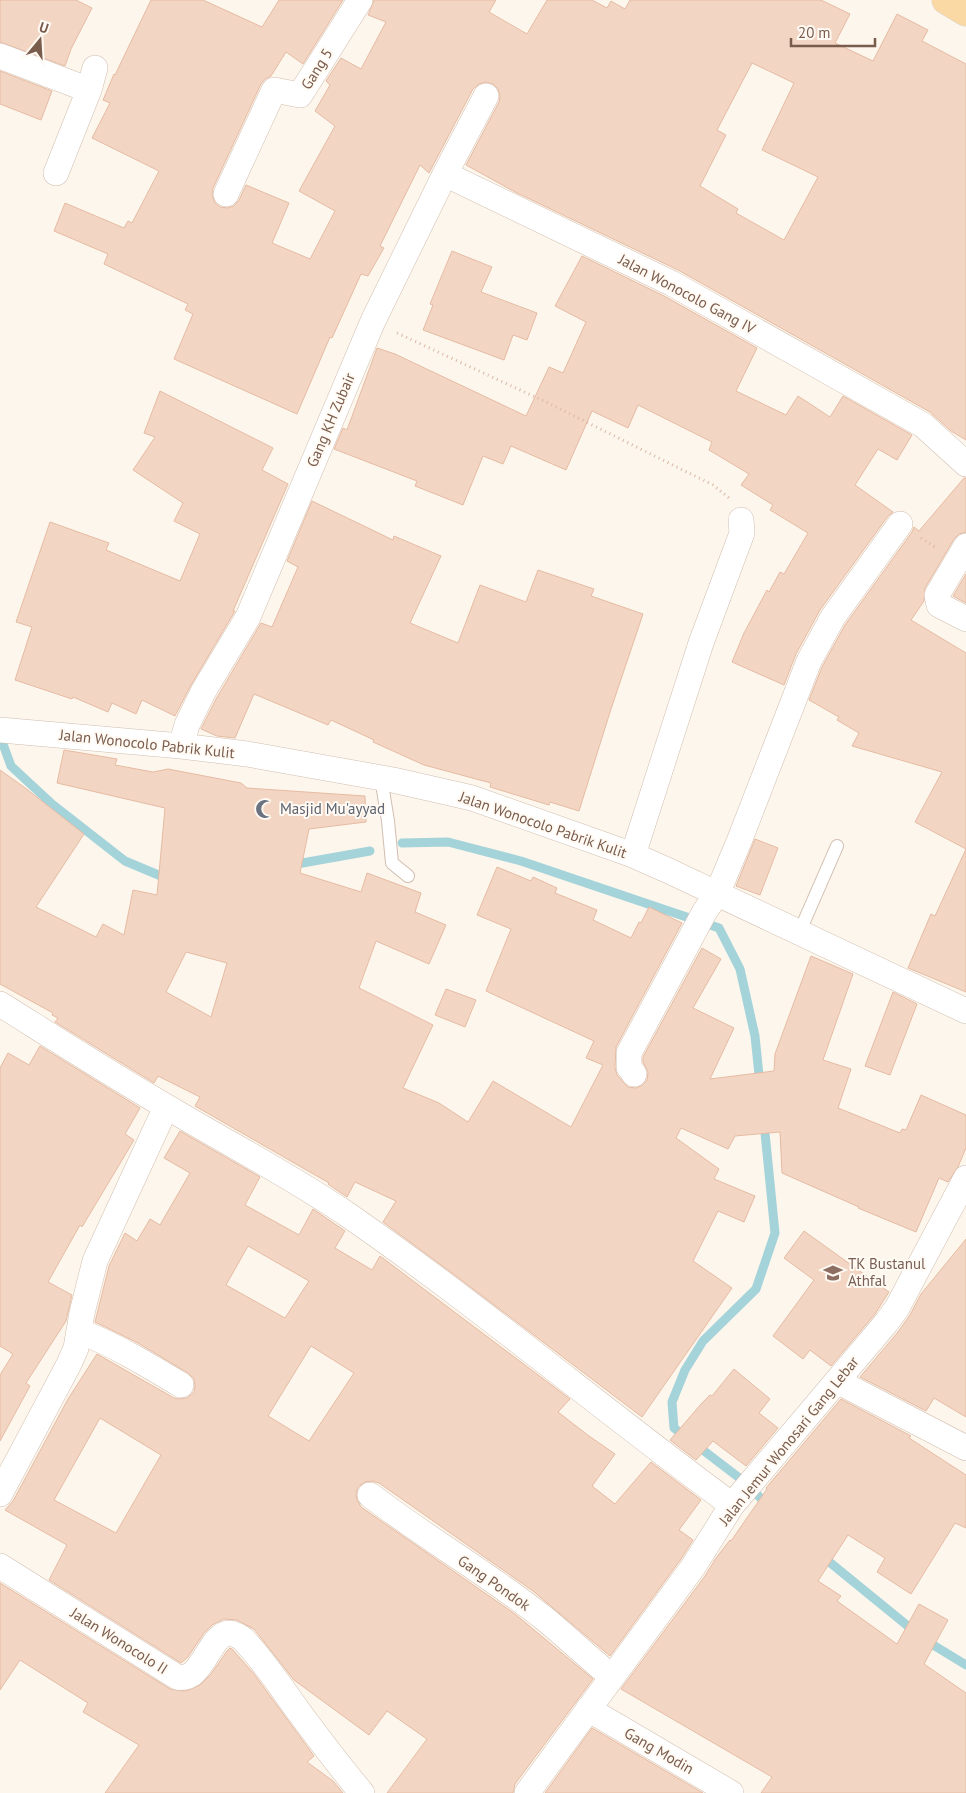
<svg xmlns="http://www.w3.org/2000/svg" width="966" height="1793" font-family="'PT Sans',sans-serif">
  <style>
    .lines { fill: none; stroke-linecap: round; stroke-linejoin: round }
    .stream { stroke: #a5d3da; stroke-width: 9 }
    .building { fill: #f3d5c3; stroke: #e6bba3; fill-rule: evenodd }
    .service-casing { stroke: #d1beb0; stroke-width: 14 }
    .minor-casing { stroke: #d1beb0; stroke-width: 26 }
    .primary-casing { stroke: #dad1cd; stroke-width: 29 }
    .path { stroke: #d9b8a5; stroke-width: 3; stroke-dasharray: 1 4; stroke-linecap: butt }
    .service { stroke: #fff; stroke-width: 12 }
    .minor { stroke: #fff; stroke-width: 25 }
    .primary { stroke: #fbd9a5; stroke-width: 28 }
    .labels { text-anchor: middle; stroke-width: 4; stroke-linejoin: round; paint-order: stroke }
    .street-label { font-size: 15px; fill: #7a5c4d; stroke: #fffaf3 }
    .worship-label { font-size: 15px; fill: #5b616d; stroke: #fffaf3; text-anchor: start }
    .education-label { font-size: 15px; fill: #785e54; stroke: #fffaf3; text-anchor: start }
  </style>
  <rect width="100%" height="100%" fill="#fdf6ec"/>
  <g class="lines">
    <!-- stream -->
    <path class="stream" d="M0,736l11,30 41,38 73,57 43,18
      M402,843l46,-1 73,19 198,67 21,41 15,67 5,49
      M291,865l79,-14
      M764,1123l11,110 -19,56 -53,52 -18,29 -13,32 2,26 72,55 22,23
      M822,1556l103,84 41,25"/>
  </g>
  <!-- building -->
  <path class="building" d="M0,0h76l16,8 -21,41 -6,17 -65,-24z
    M151,0h52l59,27 17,-27h64l-40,64 -17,-12 -15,24 -6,3 -4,5 -48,104 -1,7 3,8 5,4 8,1 6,-2 5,-6 7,-15 43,18 -17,40 38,16 25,-48 -36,-20 36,-65 -20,-15 15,-26 -4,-4 15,-23 20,11 25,-47 -18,-7 6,-15h122l-7,12 38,22 20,-34h45l15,8 4,-7 14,8 5,-9h191l29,14 -15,29 38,18 24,-47 31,16 -6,11 44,23v376l-15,-9 -21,-19 -252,-142 -163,-78 -49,-27 33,-63 1,-6 -2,-7 -5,-5 -7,-2 -7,2 -6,5 -44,84 -9,-8 -40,81 4,2 -16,28 -7,-2 -29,64 -2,-1 -33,77 -123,-55 19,-45 -8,-4 3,-6 -84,-40 4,-10 -54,-23 11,-28 59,25 4,-7 4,2 27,-52 -67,-33 18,-35 -7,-3 11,-26 1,1zM752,63l42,20 -32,67 56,27 -34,63 -48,-27 2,-4 -38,-23 26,-51 -9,-5z
    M0,71l52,20 -11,29 -41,-16z
    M452,251l40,16 -11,25 56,21 -10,27 -14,-5 -9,25 -81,-30 10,-25 -3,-1z
    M582,256l82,40 93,52 -21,43 50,24 12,-19 32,21 13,-21 69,39 -15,25 -19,-11 -23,36 38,27 -5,4 -68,94 -24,44 -12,31 -52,-23 12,-29 23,-43 2,2 11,-20 4,2 24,-41 -38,-23 3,-5 -32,-20 8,-11 -40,-24 3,-8 -74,-37 -10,23 -36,-17 -26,59 -55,-24 -8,18 -20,-8 -20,49 -48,-19 2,-5 -83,-32 9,-21 4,2 30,-82 18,6 131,62 23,-49 14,6 23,-51 -31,-16z
    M160,391l113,57 -11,22 26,14 -55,127h2l-44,74 -16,31 -33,-16 -6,14 -24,-11 -4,9 -35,-15 -1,2 -57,-19 17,-53 -16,-5 34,-100 59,21 -3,7 74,31 20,-47 -26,-13 9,-18 -50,-33 22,-33 -11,-4z
    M964,478h2v54l-7,2 -5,5 -29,49 -1,13 -13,19 55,33v339l-58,-24 23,-54 4,2 31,-67 -51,-27 27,-50 -90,-26 7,-13 -22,-13 2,-3 -30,-17 13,-33 23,-42 67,-93 2,-5 5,4z
    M312,501l81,39 1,-4 47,20 -31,67 48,20 22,-58 46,17 12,-32 56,19 -3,7 52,18 -32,95 -32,102 -29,-9 -1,3 -59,-18 1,-4 -67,-18 -51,-23 1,-2 -43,-20 -3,5 -74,-31 -19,44 -18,-2 -16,-7 15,-30 45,-76 11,4 26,-60 -11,-6z
    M966,574v29l-13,-7z
    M64,750l53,9 -2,6 38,7 15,-3 73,14 6,5 118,8 1,26 -57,7 -9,44 61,19 6,-19 54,20 -6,19 31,13 -17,39 -53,-23 -17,47 74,37 -30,63 36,15 29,19 25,-41 78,46 32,-62 -17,-7 8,-17 -108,-50 25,-62 -34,-14 20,-48 34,14 2,-4 24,11 -2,5 42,17 -4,10 38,18 8,-16 2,1 8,-16 33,16 -66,124 -1,21 2,7 11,12 8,1 7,-3 4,-5 1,-8 -5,-10v-5l59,-109 19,11 -28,49 41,20 -24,51 64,-8 1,-17 36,-98 42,18 -30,86 28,9 -13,39 62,25 2,-4 4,1 15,-35 45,20v33l-8,19 -10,15 -9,-4 -23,54 -58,-24 1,-1 -77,-34 -2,-41 -45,4 -7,13 -47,-21 -5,10 43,31 -5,10 41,17 -11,26 -26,-11 -25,50 39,27 -90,129 -186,-141 -73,-54 13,-21 -41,-19 -8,15 -19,-13 1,-1 -134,-77 5,-9 -42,-21 -4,7 -99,-61 3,-4 -6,-3 1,-2 -53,-29v-214l24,17 60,47 -48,73 60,30 7,-13 21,11 9,-45 24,5 8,-87 -108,-25zM186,952l41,11 -16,54 -45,-25z
    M755,839l23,9 -18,47 -24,-9z
    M446,989l30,11 -11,27 -30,-12z
    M893,992l24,12 -27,71 -25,-9z
    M40,1046l100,62 -15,26 9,6 -52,87 -2,-2 -32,57 24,13 -6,26 -40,62 4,3 -30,55v-66l13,-21 -13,-8v-278l8,-15 21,12z
    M180,1131l80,46 -15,28 54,30 14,-26 32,22 -10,17 37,22 8,-14 190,143 -12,13 31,24 26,18 -23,32 23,18 36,-42 50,38 -22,30 14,10 -12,19 -71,97 -77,-65 -154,-108 -7,-2 -7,1 -7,5 -2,7 1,6 4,7 154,107 78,65 -78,105 -2,9h-126l40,-54 -40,-28 -18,24 -75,-55 -40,-51 -17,-9 -13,-1 -12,6 -8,8 -16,24 -7,6 -132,-83 18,-35 -62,-35 8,-9 55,-102 29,-45 77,44 6,1 7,-1 7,-6 1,-6 -1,-7 -6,-6 -50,-30 -43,-21 14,-56 16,-33 12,8 13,-22 10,6 30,-52 -26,-15zM248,1246l61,35 -24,37 -59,-33zM311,1346l43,27 -45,68 -41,-25zM100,1418l61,37 -45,78 -62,-33z
    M804,1231l85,61 -14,22 -44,52 -21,-16 -7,9 -30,-23 41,-56 -30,-22z
    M966,1239v178l-32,-19 -8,13 -66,-34 38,-45 12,-17 11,-21z
    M734,1369l36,30 -11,14 19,15 -32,38 -33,-25 -17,19 -26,-20 32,-37 8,-8 2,1z
    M841,1399l70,37 -2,2 57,37v53l-11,-5 -44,71 -34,-22 8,-14 -37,-23 -30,46 23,15 -4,5 60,43 22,-40 29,16 -24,44 42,29v100h-205l11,-16 -151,-88 84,-113 11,-18 14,-18 1,1 36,-52 -1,-1z
    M0,1583l170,106 16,2 14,-6 11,-11 16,-23 3,-3 2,1 22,25 60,82 -7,6 26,19 10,12h-238l34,-48 -56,-33 5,-9 -68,-43 -20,30z
    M592,1728l111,65h-158z"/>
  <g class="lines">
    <!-- service casing -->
    <g class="service-casing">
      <path id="service" d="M381,778l7,43 4,42 16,13
        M799,933l38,-87"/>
    </g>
    <!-- minor casing -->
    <g class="minor-casing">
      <path id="minor" d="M0,56l89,34
        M56,173l33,-83 6,-22
        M445,174l226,109 252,142 43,39
        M226,194l48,-104 26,5 60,-95
        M966,546l-29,49 2,10 27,14
        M0,730l181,16 66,8 146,26 79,18 161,57 36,16 297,140
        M181,746l6,-21 16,-33 45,-75 125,-296 72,-147 41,-78
        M633,855l68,-212 41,-110 -1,-13
        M0,1004c59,37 118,75 179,110 57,34 117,65 172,103 131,91 253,194 381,288
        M634,1074l-5,-7v-14l76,-142 12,-17 23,-55 69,-178 24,-44 67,-93
        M79,1331c36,14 69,34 102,54
        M837,1381l129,67
        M0,1494l69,-130 7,-16 6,-35 13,-52 71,-154
        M370,1495c57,44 119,79 175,124 23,19 44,39 67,58
        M0,1566l177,111c26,6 31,-42 52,-44 5,0 10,3 14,6 21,22 38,48 56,73 20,27 41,55 63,81
        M588,1709l143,84
        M527,1793l166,-226 39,-62 154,-182 11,-15 69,-130"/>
    </g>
    <!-- primary casing -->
    <g class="primary-casing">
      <path id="primary" d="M946,0l20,12"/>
    </g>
    <!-- path -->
    <path class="path" d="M397,333l149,69 167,83 16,13
      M921,538l14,9"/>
    <!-- service -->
    <use href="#service" class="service"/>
    <!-- minor -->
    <use href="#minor" class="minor"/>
    <!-- primary -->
    <use href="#primary" class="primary"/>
  </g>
  <!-- icons -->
  <defs>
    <g id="mosque-bare" transform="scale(1.5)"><path d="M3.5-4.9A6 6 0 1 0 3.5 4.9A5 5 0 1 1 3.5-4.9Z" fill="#6b7280" stroke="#fffaf3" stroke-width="2.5" paint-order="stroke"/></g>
    <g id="school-bare" transform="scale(1.5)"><path d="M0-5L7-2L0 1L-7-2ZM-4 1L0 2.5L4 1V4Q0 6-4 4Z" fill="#8d6e63" stroke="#fffaf3" stroke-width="2.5" paint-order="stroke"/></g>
  </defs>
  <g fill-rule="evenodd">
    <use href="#mosque-bare" x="265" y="809"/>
    <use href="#school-bare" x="833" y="1273"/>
  </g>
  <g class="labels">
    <!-- street labels -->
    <g class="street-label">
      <text transform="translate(317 69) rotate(-58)" y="5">Gang 5</text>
      <text transform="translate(687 294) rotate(28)" y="5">Jalan Wonocolo Gang IV</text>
      <text transform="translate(331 420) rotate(-67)" y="5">Gang KH Zubair</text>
      <text transform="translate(147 744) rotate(6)" y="5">Jalan Wonocolo Pabrik Kulit</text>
      <text transform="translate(543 825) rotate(19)" y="5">Jalan Wonocolo Pabrik Kulit</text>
      <text transform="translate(789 1441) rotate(-51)" y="5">Jalan Jemur Wonosari Gang Lebar</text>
      <text transform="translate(494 1583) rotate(35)" y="5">Gang Pondok</text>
      <text transform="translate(119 1641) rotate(32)" y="5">Jalan Wonocolo II</text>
      <text transform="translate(659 1751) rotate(30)" y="5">Gang Modin</text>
    </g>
    <!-- worship labels -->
    <g class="worship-label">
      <text x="280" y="814">Masjid Mu'ayyad</text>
    </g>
    <!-- education labels -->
    <g class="education-label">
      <text x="848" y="1269">TK Bustanul<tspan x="848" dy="17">Athfal</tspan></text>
    </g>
  </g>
  <!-- north arrow -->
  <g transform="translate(40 40) rotate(18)" stroke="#fffaf3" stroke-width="4" paint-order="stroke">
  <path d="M0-4L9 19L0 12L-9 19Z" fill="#7a5c4d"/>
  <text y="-8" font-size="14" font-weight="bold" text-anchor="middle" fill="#7a5c4d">U</text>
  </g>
  <!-- scale -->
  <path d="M791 38v8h84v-8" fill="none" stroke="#7a5c4d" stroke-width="2.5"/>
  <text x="798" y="38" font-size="15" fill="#7a5c4d" stroke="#fffaf3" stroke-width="4" paint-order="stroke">20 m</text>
</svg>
